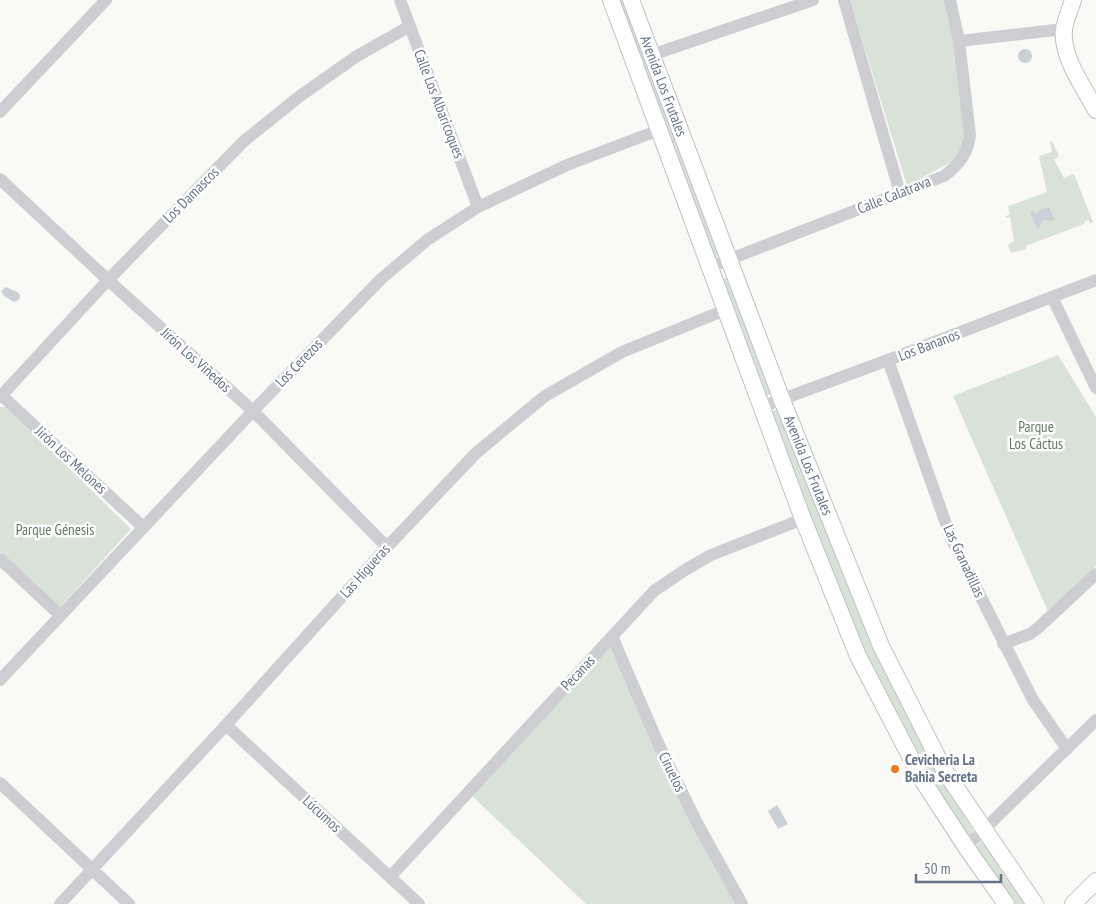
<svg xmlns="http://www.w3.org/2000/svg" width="1096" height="904" font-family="'PT Sans Narrow',sans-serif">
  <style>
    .green { fill: #d9e2d7 }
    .water { fill: #c9d0d7 }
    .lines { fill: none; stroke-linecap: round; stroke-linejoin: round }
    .secondary-casing { stroke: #bdc1c7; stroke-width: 18 }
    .street { stroke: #ccced2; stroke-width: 12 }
    .secondary { stroke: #fff; stroke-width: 16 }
    .poi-dot { fill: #f4751c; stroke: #fff; stroke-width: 2 }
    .labels { text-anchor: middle; stroke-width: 5; stroke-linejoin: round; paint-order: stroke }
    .street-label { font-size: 15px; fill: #65738b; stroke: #fff }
    .park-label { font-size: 15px; fill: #617b61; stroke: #fff }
    .poi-label { font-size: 15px; font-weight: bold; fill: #65738b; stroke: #fff; text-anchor: start }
  </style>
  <rect width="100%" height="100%" fill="#f9f9f6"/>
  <!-- green -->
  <path class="green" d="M615,0h9l20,54 -9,2z
    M850,0h94l3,6 11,55 7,85 -14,16 -44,24z
    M648,63l71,191 -4,5 -75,-195z
    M1052,141l7,15 -5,4 10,18 10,-4 19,48 -4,1v-3l-4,1 -1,3 -58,22v3l-15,4 -3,-8 6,-4 -4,-24 -4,1v-2l4,-2 -2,-8 39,-14 -8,-36 13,-4 -2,-10z
    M724,278l3,1 12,25 33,87 -5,6 -4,-1 -44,-117z
    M1058,355l38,62v149l-46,50 -97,-220z
    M0,407h7l124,122 -71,78 -60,-55z
    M774,410l6,1 158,362 35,57 -3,6h-4l-37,-58 -66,-128 -54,-135 -37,-99z
    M610,643l128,261h-152l-116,-110z
    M982,841l45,63h-15l-38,-56z"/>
  <!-- water -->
  <path class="water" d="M1018 56a7 7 0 1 1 14 0a7 7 0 1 1-14 0Z
    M1049,207l6,13 -7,1 -3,-1 -4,2 -3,8 -8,-18 4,-1 2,4 4,-5z
    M6,287l13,6 1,5 -3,3 -3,1 -10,-6 -3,-5z
    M777,805l11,19 -10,5 -10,-18z"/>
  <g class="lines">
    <!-- secondary casing -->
    <g class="secondary-casing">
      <g id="secondary">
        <path d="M611,0l192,519 55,137 65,125 43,66 40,57"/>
        <path id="s1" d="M631,0l151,400 99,246 63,124 91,134"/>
        <path d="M1073,0c-3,10 -8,20 -9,30 -3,26 20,58 32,80"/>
        <path d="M1073,904l23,-23"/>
      </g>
    </g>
    <!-- street -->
    <path class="street" d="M400,0l78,207
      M844,0l56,193
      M959,41l105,-12
      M634,61l179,-61
      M0,112l106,-112
      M0,179l108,101 145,131 134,136
      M710,267l234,-91c15,-11 24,-23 26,-41l-11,-94 -9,-41
      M1052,297l44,91
      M888,360l63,178 82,162 34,49
      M0,394l143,133
      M0,397l108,-117 136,-139 56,-45 57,-40 53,-30
      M761,407l127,-47 208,-80
      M0,559l60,56
      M612,636l46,107 39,80 45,81
      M1003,644l27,-10 8,-6 58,-54
      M0,680l253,-269 128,-132 46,-39 51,-33 89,-42 92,-35
      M226,725l193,179
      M0,783l129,121
      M966,847l130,-127
      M390,877l264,-286 31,-21 26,-15 92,-36
      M60,904l166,-179 161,-178 89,-94 69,-57 77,-44 103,-42"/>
    <!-- secondary -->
    <use href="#secondary" class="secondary"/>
  </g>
  <!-- markers -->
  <circle class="poi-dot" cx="895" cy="769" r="5"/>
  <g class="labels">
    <!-- street labels -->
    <g class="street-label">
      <text dy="5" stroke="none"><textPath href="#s1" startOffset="92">Avenida Los Frutales</textPath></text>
      <text transform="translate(439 104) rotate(69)" y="5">Calle Los Albaricoques</text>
      <text transform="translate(191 195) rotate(-45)" y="5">Los Damascos</text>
      <text transform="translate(894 195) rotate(-22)" y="5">Calle Calatrava</text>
      <text transform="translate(929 345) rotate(-21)" y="5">Los Bananos</text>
      <text transform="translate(196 360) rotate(42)" y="5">Jirón Los Viñedos</text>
      <text transform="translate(299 363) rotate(-46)" y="5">Los Cerezos</text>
      <text transform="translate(71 460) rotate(43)" y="5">Jirón Los Melones</text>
      <text dy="5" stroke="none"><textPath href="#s1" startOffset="498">Avenida Los Frutales</textPath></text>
      <text transform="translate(964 561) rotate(65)" y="5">Las Granadillas</text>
      <text transform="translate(365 571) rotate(-48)" y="5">Las Higueras</text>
      <text transform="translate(578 673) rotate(-47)" y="5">Pecanas</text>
      <text transform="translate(672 772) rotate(64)" y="5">Ciruelos</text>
      <text transform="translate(322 814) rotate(43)" y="5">Lúcumos</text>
    </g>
    <!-- park labels -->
    <g class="park-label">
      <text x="1036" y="432">Parque<tspan x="1036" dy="17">Los Cáctus</tspan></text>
      <text x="55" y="535">Parque Génesis</text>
    </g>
    <!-- poi labels -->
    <g class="poi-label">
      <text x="905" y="765">Cevicheria La<tspan x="905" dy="17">Bahia Secreta</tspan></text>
    </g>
  </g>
  <!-- scale -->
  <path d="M916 874v8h85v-8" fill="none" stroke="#65738b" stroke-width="2.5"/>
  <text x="924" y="874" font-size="15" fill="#65738b" stroke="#ffffff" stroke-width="4" paint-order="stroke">50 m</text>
</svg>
